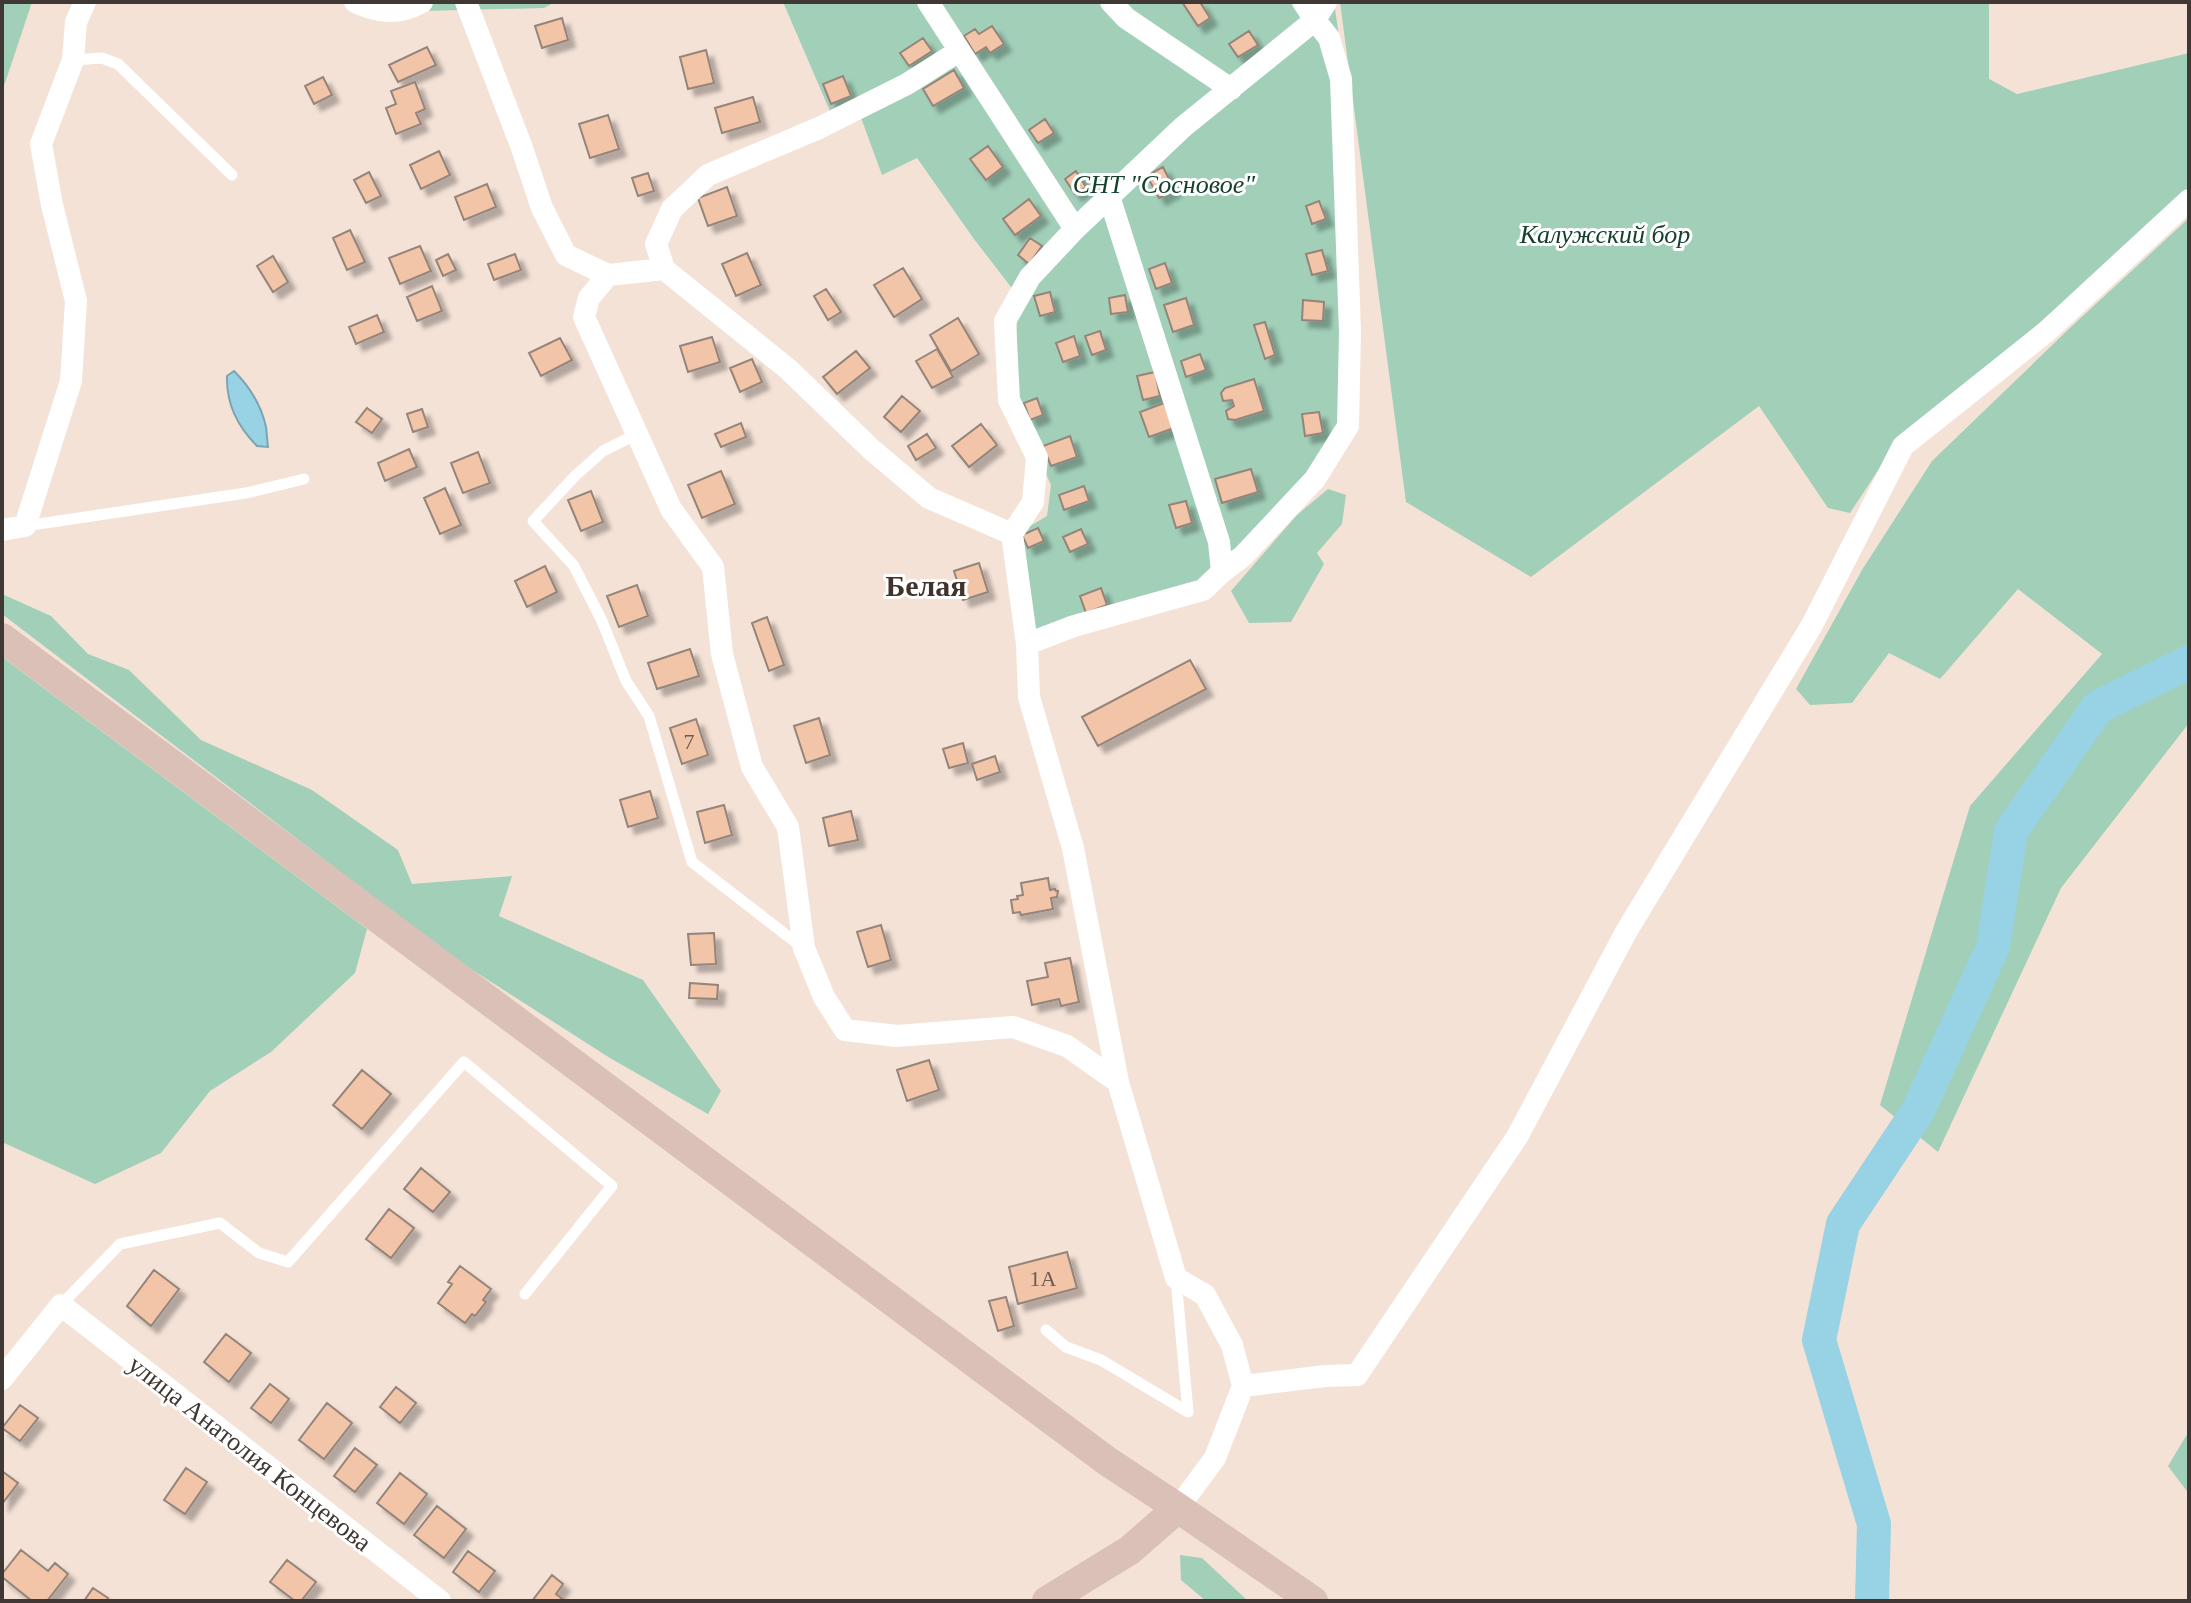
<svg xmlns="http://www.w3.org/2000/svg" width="2191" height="1603" font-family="'Times New Roman',serif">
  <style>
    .green { fill: #a1cfb8 }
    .water { fill: #98d2e5; stroke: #7da4b0; stroke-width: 2 }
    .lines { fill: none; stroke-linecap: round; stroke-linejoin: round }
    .river { stroke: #98d2e5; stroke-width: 34 }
    .building { fill: #f2c4a8; stroke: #94847a; stroke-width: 2; filter: url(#shadow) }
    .lane { stroke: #fff; stroke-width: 11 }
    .street { stroke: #fff; stroke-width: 22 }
    .secondary { stroke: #dac0b7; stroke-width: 30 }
    .labels { text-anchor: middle; stroke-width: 6; stroke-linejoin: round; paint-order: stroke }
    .number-label { font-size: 22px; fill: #6c5b51 }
    .park-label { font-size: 26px; font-style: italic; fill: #15402e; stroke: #fff }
    .street-label { font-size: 26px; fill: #3f3834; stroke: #fff }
    .quarter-label { font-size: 30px; font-weight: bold; fill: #41332b; stroke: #fff }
  </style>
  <defs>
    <filter id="shadow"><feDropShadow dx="7" dy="7" stdDeviation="2" flood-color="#0004"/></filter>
  </defs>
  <rect width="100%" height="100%" fill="#f4e2d7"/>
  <!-- green -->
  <path class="green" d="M2,2h30l-30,90z
    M384,2h171l-11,6 -121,3z
    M783,2h551l6,41 5,403 -114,131 -196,56 -15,-101 27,-16 4,-31 -37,-84 4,-105 -44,-57 -57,-81 -35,17 -22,-60 -24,10z
    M1340,2h649v77l28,15 172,-41v138l-220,194 -67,49 -52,79 -22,-5 -69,-102 -228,171 -125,-75z
    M2189,218v505l-128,165 -123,264 -58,-47 90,-299 132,-152 -84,-65 -78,90 -51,-26 -37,50 -42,2 -14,-16 66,-119 70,-109 140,-135z
    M1328,489l18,6 -4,29 -25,29 7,11 -33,58 -42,1 -18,-32 66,-76z
    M2,594l49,22 37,38 41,16 72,70 111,50 86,60 14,34 100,-8 -13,40 144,64 78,111 -13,23 -98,-56 -158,-101 -450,-343z
    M2,657l365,272 -12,44 -84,79 -61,39 -49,62 -66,31 -93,-42z
    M2189,1431v63l-21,-28z
    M1180,1555l22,3 46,43h-42l-25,-21z"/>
  <!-- water -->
  <path class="water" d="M234,371c16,16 27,33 32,56 1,7 1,13 2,20l-11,-1c-19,-19 -31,-43 -30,-70z"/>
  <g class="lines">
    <!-- river -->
    <path class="river" d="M1872,1601l2,-77 -55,-184 24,-116 75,-113 75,-164 18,-116 87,-124 91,-45"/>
  </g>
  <!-- building -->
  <path class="building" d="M1182,2h18l10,16 -12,8z
    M562,18l6,22 -26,8 -7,-22z
    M992,26l12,18 -14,9 -4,-6 -11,7 -11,-18 11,-7 4,5z
    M1249,31l9,14 -20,12 -9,-13z
    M923,38l9,13 -23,15 -9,-13z
    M427,47l9,18 -38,17 -9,-17z
    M706,50l8,33 -26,6 -8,-32z
    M954,70l10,18 -31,18 -10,-17z
    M843,76l8,20 -20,8 -8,-20z
    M323,77l9,18 -18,9 -9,-18z
    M415,82l10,27 -9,4 5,11 -25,10 -10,-26 10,-4 -5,-13z
    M753,97l7,25 -38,11 -7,-25z
    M608,115l11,34 -29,9 -11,-34z
    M1045,119l9,14 -16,10 -9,-13z
    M988,146l15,21 -17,13 -16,-21z
    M439,151l11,24 -29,14 -11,-24z
    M1163,167l11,22 -15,9 -12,-22z
    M1076,171l10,16 -11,7 -10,-15z
    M369,172l12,24 -15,7 -12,-23z
    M648,173l6,18 -16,5 -6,-18z
    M487,184l9,23 -32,13 -9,-23z
    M727,187l10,29 -29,10 -10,-28z
    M1029,199l12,17 -26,19 -12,-16z
    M1319,201l7,18 -14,5 -6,-18z
    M350,230l15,32 -18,8 -14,-32z
    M1030,238l12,8 -13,18 -11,-9z
    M420,246l11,25 -31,13 -11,-26z
    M1322,250l6,21 -16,4 -6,-21z
    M747,253l14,32 -25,11 -14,-32z
    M448,254l8,16 -13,6 -7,-16z
    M515,254l6,16 -27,10 -6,-16z
    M273,256l15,26 -15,10 -16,-26z
    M1165,263l7,20 -16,6 -7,-20z
    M903,268l19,31 -28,18 -20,-32z
    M432,286l10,25 -25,10 -10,-24z
    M826,289l15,23 -13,8 -14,-24z
    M1050,292l5,20 -15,4 -6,-20z
    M1125,295l3,17 -17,2 -2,-16z
    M1186,298l8,27 -21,7 -9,-27z
    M1303,300l21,2 -1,19 -21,-1z
    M377,315l7,17 -28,12 -7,-17z
    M958,318l21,36 -28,17 -21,-36z
    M1265,322l10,33 -10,4 -11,-34z
    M1100,331l6,19 -14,5 -7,-19z
    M1074,336l6,20 -17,6 -7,-19z
    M712,337l8,25 -32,10 -8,-26z
    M560,338l12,22 -31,16 -12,-23z
    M937,349l16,28 -21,11 -16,-27z
    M856,351l14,17 -33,26 -14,-17z
    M1200,354l6,16 -20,7 -5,-16z
    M752,359l10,23 -22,10 -10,-24z
    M1155,372l5,24 -17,4 -6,-24z
    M1254,379l10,32 -29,9 -7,-1 -2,-8 8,-5 -2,-6 -9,1 -2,-8 4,-5z
    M902,396l18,15 -19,21 -17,-15z
    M1037,398l6,17 -13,5 -6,-17z
    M1164,403l10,25 -25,9 -9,-25z
    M367,408l15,11 -10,14 -16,-11z
    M422,409l6,18 -15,5 -6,-18z
    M1319,412l4,21 -18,3 -3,-22z
    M741,423l5,14 -25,10 -6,-13z
    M981,424l16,21 -28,22 -17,-21z
    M927,434l9,14 -20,12 -8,-14z
    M1070,436l7,21 -26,9 -8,-20z
    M409,449l8,18 -32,14 -7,-18z
    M478,452l12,31 -27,10 -12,-30z
    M1251,469l7,23 -36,11 -7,-24z
    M721,471l14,33 -33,14 -14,-33z
    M1084,486l5,15 -25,9 -5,-15z
    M445,488l16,37 -21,9 -16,-36z
    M591,491l12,31 -22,9 -13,-31z
    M1186,501l6,22 -16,5 -7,-23z
    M1038,528l6,13 -16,7 -6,-13z
    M1081,529l7,15 -18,8 -7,-15z
    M979,563l9,29 -25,8 -9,-29z
    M545,566l12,26 -30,15 -12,-26z
    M637,585l11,31 -29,11 -12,-31z
    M1101,588l6,17 -21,8 -6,-17z
    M767,617l17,48 -15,6 -17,-48z
    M690,649l9,27 -42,13 -9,-26z
    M1190,660l16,29 -108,57 -16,-29z
    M819,718l11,37 -24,8 -12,-37z
    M696,719l12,36 -26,9 -12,-36z
    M963,743l5,20 -19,5 -6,-19z
    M995,756l5,16 -23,8 -5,-16z
    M650,791l8,27 -30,9 -8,-27z
    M724,805l8,30 -27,8 -8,-31z
    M851,811l7,29 -29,6 -6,-28z
    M1048,878l2,12 5,-1 1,2h2l-1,6 -6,1 2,11 -32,6 -1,-3 -7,1 -2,-13 7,-1 -1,-3 6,-1 -2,-12z
    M881,925l10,35 -23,7 -11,-35z
    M714,933l2,31 -25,1 -3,-31z
    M1070,958l9,44 -18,4 -2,-7 -27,6 -5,-24 21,-4 -3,-14z
    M690,983l28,2 -1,14 -28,-1z
    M929,1060l10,30 -32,11 -10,-31z
    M362,1070l29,24 -29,35 -29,-24z
    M421,1168l29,24 -17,20 -29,-23z
    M389,1209l25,19 -23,30 -25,-19z
    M1067,1252l10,36 -59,16 -9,-37z
    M460,1266l31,23 -8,11 3,2 -11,14 -3,-2 -7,9 -27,-20 14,-19 -4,-2z
    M154,1270l25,19 -28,37 -24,-20z
    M1006,1297l8,29 -16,5 -9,-30z
    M226,1334l25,19 -22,29 -25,-20z
    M270,1384l19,15 -18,24 -20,-15z
    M396,1387l20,16 -16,20 -20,-16z
    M327,1403l25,20 -28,36 -25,-19z
    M20,1405l18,13 -18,23 -18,-13z
    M355,1448l22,17 -22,27 -21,-16z
    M186,1468l21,14 -22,32 -21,-14z
    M2,1471l16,12 -16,21z
    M400,1473l27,21 -23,30 -27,-21z
    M437,1506l29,23 -22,29 -30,-23z
    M21,1550l27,21 7,-8 13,11 -21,27h-15l-30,-24v-3z
    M468,1551l27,20 -16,21 -26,-20z
    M287,1560l29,22 -15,19h-6l-25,-19z
    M552,1575l11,9 -7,10 9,7h-33z
    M93,1588l15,10 -2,3h-22z"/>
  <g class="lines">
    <!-- lane -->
    <path class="lane" d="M73,60l29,-2 16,6 114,111
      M637,434l-34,17 -28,25 -42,45 41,45 28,55 24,60 23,35 43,146 111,86
      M25,526l221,-33 58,-14
      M61,1305l59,-61 100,-21 39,30 29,9 176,-200 148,124 -87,108
      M1046,1330l20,17 35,13 87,52 -12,-133"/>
    <!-- street -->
    <path class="street" d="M355,2c24,11 43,13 67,0
      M466,2l56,146 20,60 24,47 42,20 56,-6
      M928,2l147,227
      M1111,2l15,16 105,71
      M959,51l-52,33 -88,44 -111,47 -36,34 -16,35 8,25 124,100 84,81 57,48 83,36
      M608,275l-19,23 -5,19 87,192 42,58 9,87 30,113 36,60 16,121 20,49 21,33 52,6 116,-9 54,19 51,36
      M2,530l23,-4 46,-145 5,-80 -24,-96 -11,-61 32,-84 3,-38 9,-20
      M1222,572l21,-16 72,-77 33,-53 2,-94 -9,-253 -12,-41 -14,-18 11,-18
      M1027,644l47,-18 129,-36 19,-18 -3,-30 -110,-346
      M2,1379l59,-74 379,296
      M1243,1386l-11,-41 -27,-50 -29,-17 -58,-196 -45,-234 -44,-151 -2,-53 -15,-110 21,-32 4,-45 -28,-57 -4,-79 25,-44 45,-48 108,-102 132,-107 -12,-18
      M1178,1508l37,-50 28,-72 82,-10 32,-1 160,-238 109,-205 186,-307 91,-179 143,-114 143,-132"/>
    <!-- secondary -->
    <path class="secondary" d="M2,638l1105,823 71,47 135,93
      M1047,1601l83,-51 48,-42"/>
  </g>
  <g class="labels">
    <!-- number labels -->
    <g class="number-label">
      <text x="689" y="749">7</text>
      <text x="1043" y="1286">1А</text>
    </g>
    <!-- park labels -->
    <g class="park-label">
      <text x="1164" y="193">СНТ "Сосновое"</text>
      <text x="1605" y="243">Калужский бор</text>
    </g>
    <!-- street labels -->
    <g class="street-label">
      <text transform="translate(250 1453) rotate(38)" y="9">улица Анатолия Концевова</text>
    </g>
    <!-- quarter labels -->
    <g class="quarter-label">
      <text x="926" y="596">Белая</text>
    </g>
  </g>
  <!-- border -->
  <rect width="2191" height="1603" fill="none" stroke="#3f3834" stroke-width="8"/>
</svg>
